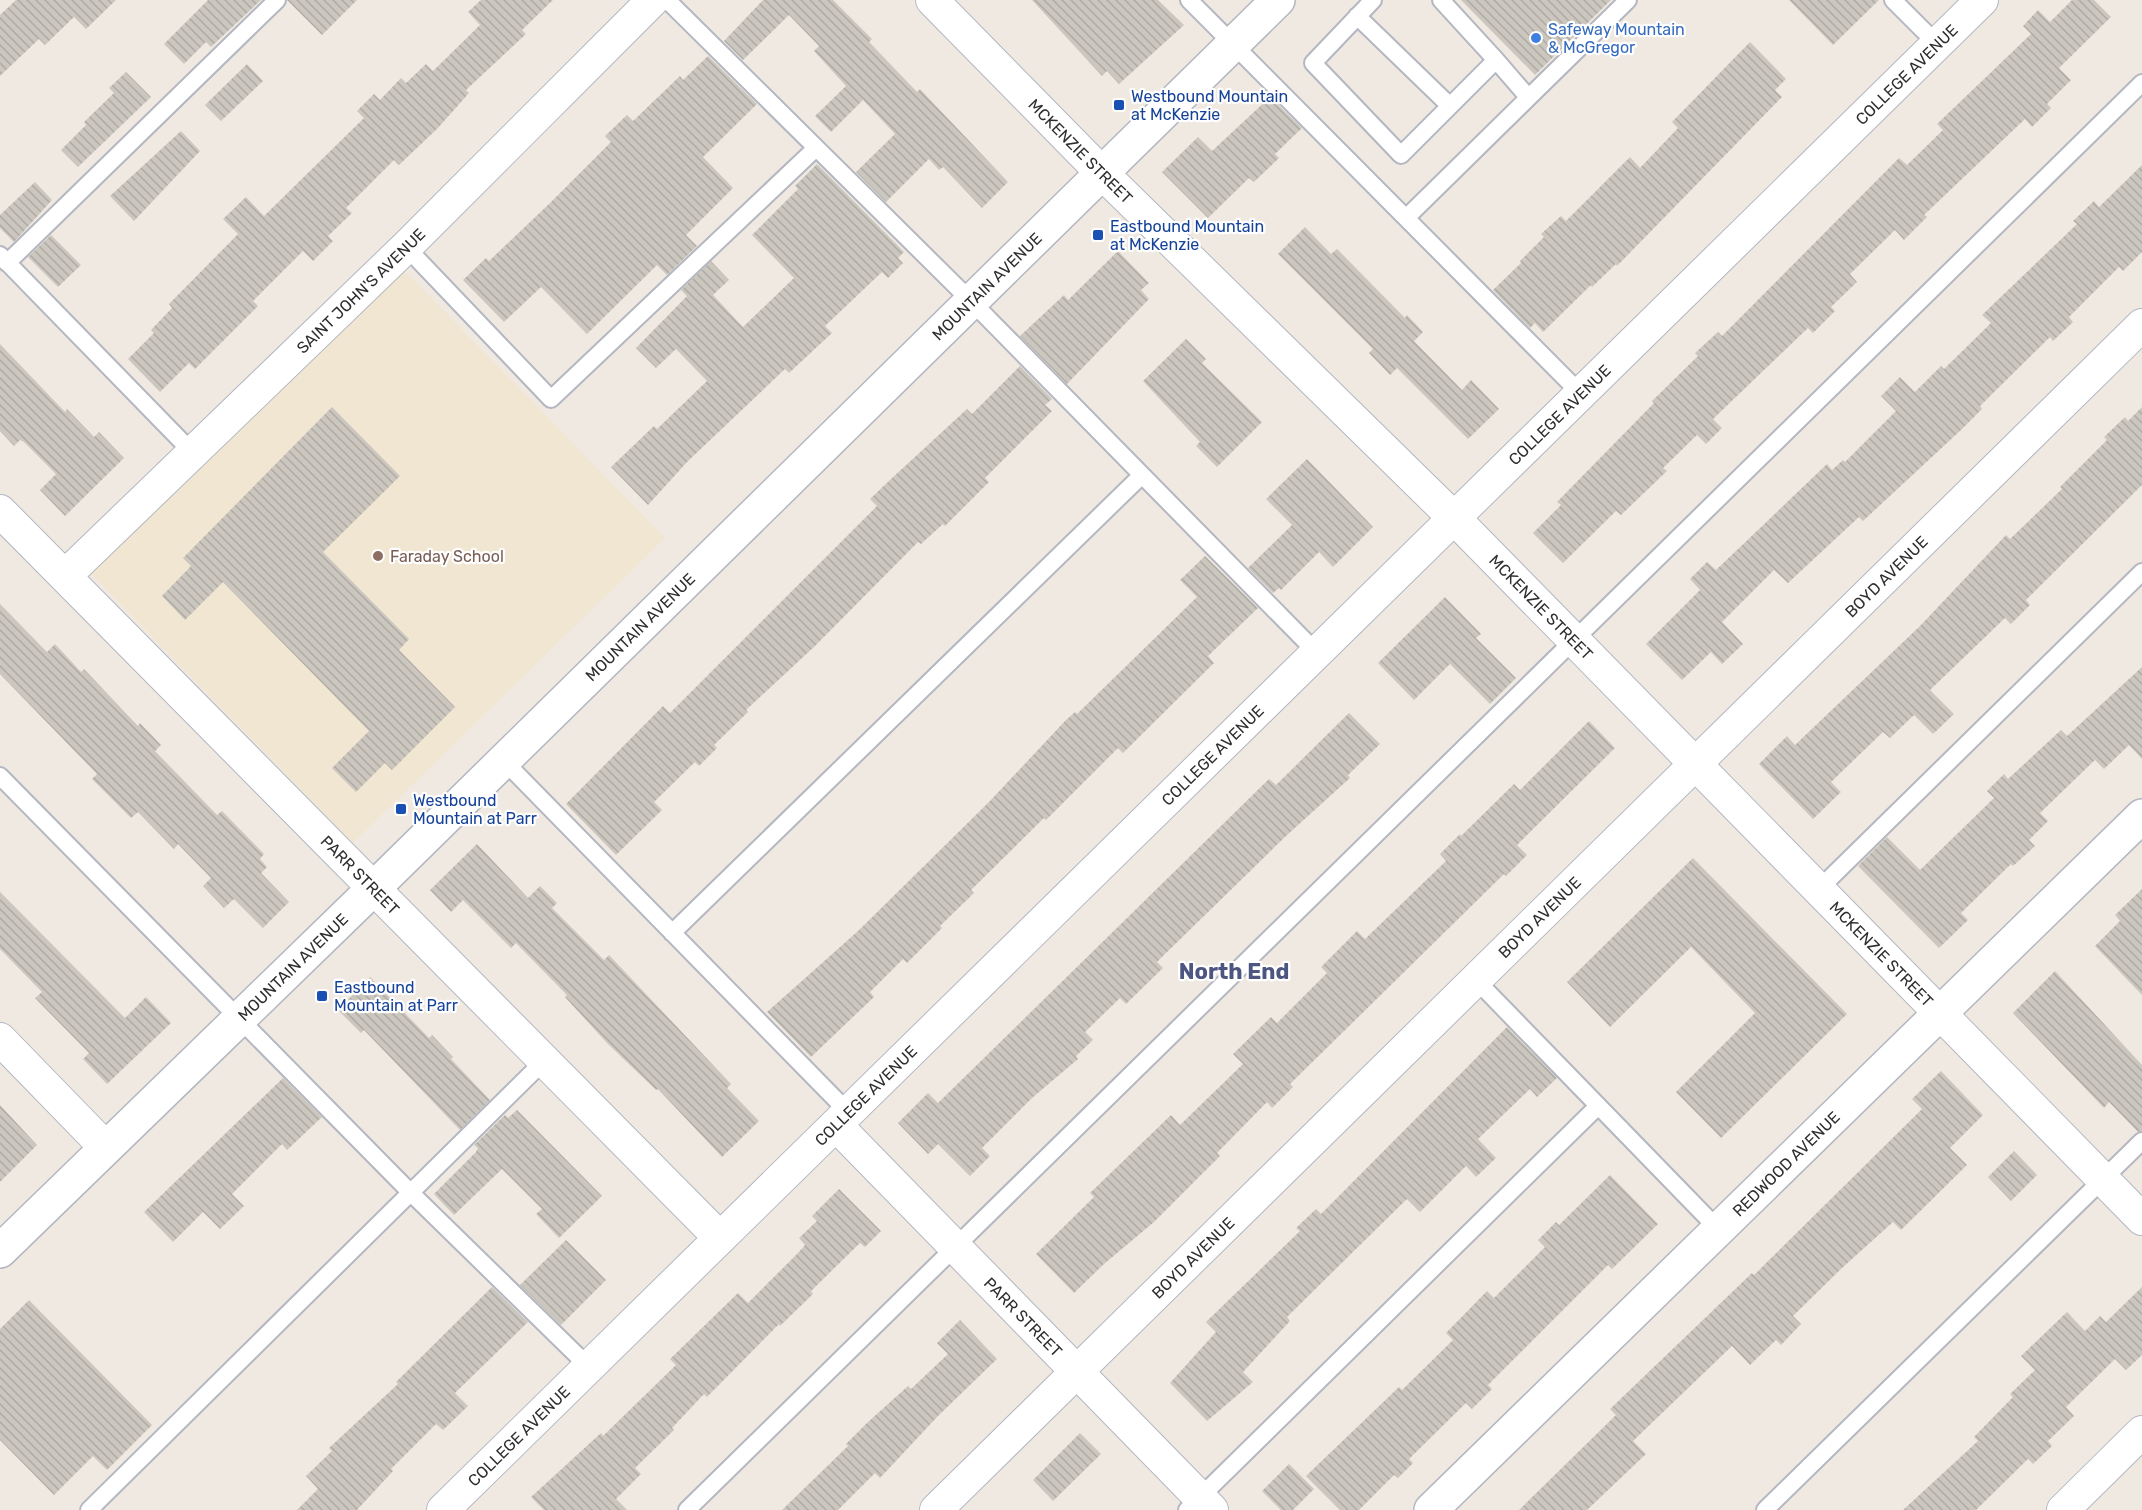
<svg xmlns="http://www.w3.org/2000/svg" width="2142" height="1510" font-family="Rubik,sans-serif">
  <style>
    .education { fill: #f0e6d1 }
    .building { fill: url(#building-back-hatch) }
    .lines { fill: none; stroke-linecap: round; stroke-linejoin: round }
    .service-casing { stroke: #b4b7c1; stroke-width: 20 }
    .minor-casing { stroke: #b4b7c1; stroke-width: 34 }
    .tertiary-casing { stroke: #b4b7c1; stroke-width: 36 }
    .secondary-casing { stroke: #b4b7c1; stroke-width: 36 }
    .service { stroke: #fff; stroke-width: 16 }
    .minor { stroke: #fff; stroke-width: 32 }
    .tertiary { stroke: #fff; stroke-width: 33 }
    .secondary { stroke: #fff; stroke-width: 33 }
    .shop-dot { fill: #3f7fe0; stroke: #fff; stroke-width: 2 }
    .transit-dot { fill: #1a4fb4; stroke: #fff; stroke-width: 2 }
    .education-dot { fill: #8d6e63; stroke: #fff; stroke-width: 2 }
    .labels { text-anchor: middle; stroke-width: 4.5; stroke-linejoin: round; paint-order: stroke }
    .shop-label { font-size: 16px; fill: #366cbe; stroke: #fff; text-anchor: start }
    .street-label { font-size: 16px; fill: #2e2e2e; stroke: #fff }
    .transit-label { font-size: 16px; fill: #164399; stroke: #fff; text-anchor: start }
    .education-label { font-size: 16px; fill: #785e54; stroke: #fff; text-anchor: start }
    .district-label { font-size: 22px; font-weight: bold; fill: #4d5680; stroke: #fff }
  </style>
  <defs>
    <pattern id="building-back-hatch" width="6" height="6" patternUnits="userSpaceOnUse" patternTransform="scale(1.5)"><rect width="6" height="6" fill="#cbc7bf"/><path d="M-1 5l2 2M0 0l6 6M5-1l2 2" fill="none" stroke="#afaba4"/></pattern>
  </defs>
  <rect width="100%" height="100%" fill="#efe9e1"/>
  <!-- education -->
  <path class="education" d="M403,269l262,269 -312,305 -262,-269z"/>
  <!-- building -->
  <path class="building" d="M16,0h100l-30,29 -12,-12 -29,28 -6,-6 -39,37v-61z
    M208,0h53l-50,47 -5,-5 -22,22 -20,-20z
    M287,0h70l-35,35z
    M481,0h72l-31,30 4,4 -60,56 3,3 -31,35 -39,37 -5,-5 -48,48 6,5 -24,23 5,5 -20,20 -10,-10 -50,50 5,5 -63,63 -6,-6 -29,29 -32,-33 26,-26 -3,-3 21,-22 -3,-4 69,-70 -15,-15 23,-22 18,19 100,-98 -7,-7 17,-17 6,6 21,-22 5,5 20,-19 7,7 47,-46 -12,-13z
    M763,0h70l39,39 -3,3 48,50 3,-3 88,93 -26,26 -39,-41 -4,3 -10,-11 -43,43 -30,-30 39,-38 -32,-34 -32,32 -16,-16 31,-30 -32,-35 5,-5 -30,-31 -46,45 -19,-19z
    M1032,0h126l26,25 -65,59 -12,-13 -5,5z
    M1461,0h150l-76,75z
    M1789,0h90l-46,45z
    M2072,0h22l17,17 -52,51 12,12 -24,24 4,4 -19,19 -7,-8 -101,96 3,2 -23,23 -9,-10 -45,44 7,8 -26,25 4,4 -22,22 -5,-5 -95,91 9,9 -16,16 -9,-9 -34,33 4,3 -46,44 -5,-4 -53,52 -30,-30 28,-28 -4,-3 97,-99 -2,-2 46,-45 -3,-3 23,-21 4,4 177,-178 8,7 36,-35 -6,-6 94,-90 -8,-8 15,-16 12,12z
    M1750,42l36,37 -11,11 7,7 -165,169 -1,-2 -24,23 -1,-2 -48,47 -8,-9 -5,5 -37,-38 28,-27 -1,-2 24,-24 -3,-3 20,-18 5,5 64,-64 10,11 38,-40 -6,-6z
    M708,56l49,48 -54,53 30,31 -47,47 11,11 -30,29 -10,-10 -70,69 -46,-47 -37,35 -41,-42 23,-22 3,3 61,-58 61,-61 -6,-6 22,-21 6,6 47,-45 3,4z
    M247,64l16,17 -42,40 -16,-16z
    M126,72l25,25 -73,70 -17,-17 25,-25 -2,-3 30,-29 -5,-5z
    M1270,97l32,31 -27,26 4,4 -25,24 -5,-4 -41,40 -46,-46 36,-35 14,14z
    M181,131l19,20 -66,70 -24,-25z
    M817,164l87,88 -6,6 5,5 -15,15 -6,-6 -57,54 7,7 -43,40 -4,-4 -97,92 -40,44 -37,-38 43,-41 3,3 50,-48 -31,-32 -20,19 -20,-20 51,-52 -6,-6 30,-29 18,19 -16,15 30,32 51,-49 -42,-43 46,-46 -3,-3z
    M2142,165v87l-19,19 -4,-4 -50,50 4,5 -20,19 -3,-4 -70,69 2,3 -21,21 -98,91 -4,-4 -71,66 -14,-13 -52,52 21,22 -21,20 -11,-12 -29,28 -36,-36 54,-54 -10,-11 17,-17 9,8 111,-106 5,6 11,-10 2,2 51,-51 -15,-15 19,-19 15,15 26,-26 3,3 47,-46 -9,-8 95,-91 -4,-3 21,-20 5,6z
    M35,182l17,18 -38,42 -14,-14v-13z
    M1305,227l26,27 6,-5 68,69 2,-3 16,17 -9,9 48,49 9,-10 28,29 -31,30 -71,-71 -7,7 -21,-22 4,-4 -95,-95z
    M51,235l30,30 -23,22 -30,-30z
    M1118,251l31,32 -8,7 8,9 -82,85 -47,-48 44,-41 4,5z
    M1186,339l20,20 -4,4 60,59 -45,45 -21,-21 4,-4 -57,-61z
    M0,344l65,68 2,-3 27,28 5,-5 25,26 -59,58 -25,-26 16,-16 -32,-32 -4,-2 -6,6 -14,-15z
    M1020,366l32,33 -7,6 7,6 -67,67 4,4 -44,44 -2,-2 -22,20 -3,-2 -103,104 -69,64 2,2 -34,33 3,3 -18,18 -4,-4 -41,40 8,8 -46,45 -50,-51 97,-98 7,7 207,-207 -7,-7 21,-20 76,-70 5,5z
    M332,407l68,69 -77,76 86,87 -10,11 56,57 -63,63 -7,-7 -29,29 -24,-24 37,-37 -146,-149 -38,38 -23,-24 29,-30 -8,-8z
    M2142,407v78l-116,115 4,5 -19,19 -6,-6 -75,72 24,24 -21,20 -19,-19 -24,23 -7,-6 -52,50 10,10 -28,27 -54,-55 28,-28 8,9 125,-119 86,-91 4,4 52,-50 -2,-2 47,-47 -3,-3 21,-20 3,4z
    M1307,459l66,68 -40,40 -14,-15 -38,38 -2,-2 -6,5 -25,-25 44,-43 -26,-26z
    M1205,556l53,52 -50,48 6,7 -91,90 -5,-5 -72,72 -2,-2 -73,72 3,3 -34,33 2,2 -35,35 -4,-4 -33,33 4,5 -63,60 -44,-45 91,-81 131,-129 77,-82 9,-8 2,2 120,-117 -17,-17z
    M1445,597l36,37 -5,4 40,40 -26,26 -40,-40 -36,36 -36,-37z
    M0,604l47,48 8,-8 26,28 3,-3 54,57 2,-3 21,22 -6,6 62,64 5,-4 42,43 -4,5 7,8 -6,6 28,29 -26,26 -29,-29 -10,9 -21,-22 8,-8 -33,-34 -4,5 -36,-37 -7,6 -39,-39 5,-5 -97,-100z
    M2142,667v92l-13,-14 -25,24 -9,-9 -55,53 8,8 -19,19 6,6 -22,20 -2,-2 -50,49 7,7 -29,28 -81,-82 29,-29 33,33 74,-72 -7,-7 17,-17 4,5 53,-49 6,6z
    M1349,713l31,31 -32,31 2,3 -64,58 -122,119 -7,7 6,6 -37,36 -6,-6 -35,34 8,8 -17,16 2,3 -46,39 -50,50 8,8 -20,20 -32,-32 -10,10 -30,-31 30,-30 10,10 331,-324 7,6z
    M1589,721l26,27 -98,97 10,10 -21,21 -2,-2 -166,163 -48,47 3,3 -21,21 -5,-6 -50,51 3,3 -66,66 -50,42 -30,29 -38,-39 58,-57 -4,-4 81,-78 9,10 63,-61 -10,-10 38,-37 6,6 50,-50 -6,-6 36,-36 8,8 81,-78 -6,-7 20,-20 1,2 53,-52 6,6z
    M477,844l51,54 12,-12 17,17 -5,5 52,52 5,-5 122,129 -4,4 32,33 -37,36 -64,-68 -2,1 -49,-47 -42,-46 2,-2 -51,-52 -5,5 -48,-48 -12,12 -21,-22z
    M1693,858l154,156 -126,124 -45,-46 79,-79 -64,-66 -81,80 -43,-45z
    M2142,889v106l-47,-49 25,-25 -5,-6z
    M0,892l125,126 21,-21 25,26 -64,61 -24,-25 6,-6 -54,-55 7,-6 -42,-43z
    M2055,971l87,94v66l-4,1 -29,-30 -5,6 -91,-95z
    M370,977l59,61 3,-3 21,22 -2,2 39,41 -30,30 -96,-100 -3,3 -23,-23z
    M1507,1027l50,51 -20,19 -7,-8 -52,50 18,19 -20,19 -10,-11 -46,46 -13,-13 -51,50 -69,68 3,4 -47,51 10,10 -46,39 -37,-38 46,-51 -10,-10 94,-91 -4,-3 20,-19 5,5z
    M1941,1071l42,44 -33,33 17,17 -66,65 -8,-8 -51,46 -49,48 8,8 -20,21 -5,-5 -26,25 -18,-19 -99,95 13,13 -59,56h-68l97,-95 -6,-6 142,-136 2,2 168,-166 -10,-10z
    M283,1078l39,39 -35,33 -5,-6 -50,50 12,12 -24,23 -17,-17 -30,30 -29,-30z
    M0,1105l37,40 -37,37z
    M517,1110l85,86 -43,42 -23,-24 6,-5 -40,-40 -48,46 -20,-21 42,-42 2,-4 -4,-3 31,-30 3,3z
    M2014,1151l23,24 -26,26 -23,-24z
    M1610,1175l48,49 -46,45 -4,-4 -120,120 4,4 -20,20 -6,-6 -57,56 4,4 -15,15 -4,-3 -35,35h-19l-34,-34 93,-89 3,3 51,-50 -7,-7 41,-42 7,7 51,-51 -7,-7 18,-18 3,3z
    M839,1189l42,42 -16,16 -5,-4 -49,48 2,3 -33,32 -1,-2 -72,73 -3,-3 -32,34 2,2 -39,38 6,6 -25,25 11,11h-83l-13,-13 70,-64 2,3 39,-38 34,-33 -6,-6 68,-66 10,10 50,-50 7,-8 -6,-7 18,-17 -5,-5z
    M566,1240l40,40 -45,45 -41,-40z
    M492,1287l36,35 -73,71 13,13 -25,24 -7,-6 -45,45 2,2 -36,39h-60l21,-21 -12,-13 26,-25 -3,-3 69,-64 -2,-2z
    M2142,1287v68l-16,15 -11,-11 -49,48 8,9 -26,25 4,5 -19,18 -5,-5 -52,51h-73l75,-69 -4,-4 39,-40 -3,-3 25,-24 -14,-14 46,-44 18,19 15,-15 6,6z
    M29,1300l123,125 -45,45 -14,-14 -39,39 -54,-55v-111z
    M960,1320l37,39 -59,57 -58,62 -5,-5 -37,37h-56l66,-64 -2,-2 22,-22 40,-36 3,3 37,-35 -11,-11z
    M1080,1433l21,21 -48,47 -20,-21z
    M1289,1464l25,25 -21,21h-12l-19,-19z"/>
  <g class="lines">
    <!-- service casing -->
    <g class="service-casing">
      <path id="service" d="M667,0l304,301 346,352
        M1189,0l392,394
        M1373,0l-60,63 88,92 95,-95 32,37
        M1441,0l55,60
        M1893,0l44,44
        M1357,16l93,90
        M1406,218l222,-218
        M406,247l145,152 265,-251
        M0,255l192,197
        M7,263l270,-263
        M504,761l344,351
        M0,776l411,417 178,174
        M1819,889l323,-317
        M672,933l470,-458
        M1476,980l243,250
        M89,1510l456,-450
        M687,1510l1455,-1427
        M1187,1510l411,-404
        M1765,1510l377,-369"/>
    </g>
    <!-- minor casing -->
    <g class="minor-casing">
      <g id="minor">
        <path id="s1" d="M932,0l170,173 352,345 688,701"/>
        <path id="s2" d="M0,511l720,727"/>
        <path id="s3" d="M65,576l341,-329 247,-247"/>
        <path d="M0,1039l106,109"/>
        <path id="s4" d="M836,1125l376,385"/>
        <path id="s5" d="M443,1510l1539,-1510"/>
        <path id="s6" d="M936,1510l1206,-1185"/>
        <path d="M2063,1510l79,-78"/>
      </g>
    </g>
    <!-- tertiary casing -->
    <g class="tertiary-casing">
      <g id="tertiary">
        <path id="s7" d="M1431,1510l711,-694"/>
      </g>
    </g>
    <!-- secondary casing -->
    <g class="secondary-casing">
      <g id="secondary">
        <path id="s8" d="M0,1251l373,-362 905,-889"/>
      </g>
    </g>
    <!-- service -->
    <use href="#service" class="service"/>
    <!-- minor -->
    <use href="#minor" class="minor"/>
    <!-- tertiary -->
    <use href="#tertiary" class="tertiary"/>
    <!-- secondary -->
    <use href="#secondary" class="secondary"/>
  </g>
  <!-- markers -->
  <circle class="shop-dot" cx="1536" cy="38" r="6"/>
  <g class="transit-dot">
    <rect x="1113" y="99" width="12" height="12" rx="3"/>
    <rect x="1092" y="229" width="12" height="12" rx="3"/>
    <rect x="395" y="803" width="12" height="12" rx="3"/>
    <rect x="316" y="990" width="12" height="12" rx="3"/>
  </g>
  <circle class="education-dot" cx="378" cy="556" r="6"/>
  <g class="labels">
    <!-- shop labels -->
    <g class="shop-label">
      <text x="1548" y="35">Safeway Mountain<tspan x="1548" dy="18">&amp; McGregor</tspan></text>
    </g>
    <!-- street labels -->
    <g class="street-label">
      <text dy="6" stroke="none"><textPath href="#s5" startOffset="2050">COLLEGE AVENUE</textPath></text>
      <text dy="6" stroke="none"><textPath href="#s1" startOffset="212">MCKENZIE STREET</textPath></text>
      <text dy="6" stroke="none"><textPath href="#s8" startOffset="1380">MOUNTAIN AVENUE</textPath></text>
      <text dy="6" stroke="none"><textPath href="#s3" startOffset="411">SAINT JOHN'S AVENUE</textPath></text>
      <text dy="6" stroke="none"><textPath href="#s5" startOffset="1564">COLLEGE AVENUE</textPath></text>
      <text dy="6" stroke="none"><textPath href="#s6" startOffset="1332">BOYD AVENUE</textPath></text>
      <text dy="6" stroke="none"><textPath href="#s1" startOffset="860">MCKENZIE STREET</textPath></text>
      <text dy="6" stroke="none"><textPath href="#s8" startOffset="894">MOUNTAIN AVENUE</textPath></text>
      <text dy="6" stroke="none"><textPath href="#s5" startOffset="1078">COLLEGE AVENUE</textPath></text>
      <text dy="6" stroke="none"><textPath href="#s2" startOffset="512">PARR STREET</textPath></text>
      <text dy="6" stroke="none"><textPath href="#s6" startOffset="846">BOYD AVENUE</textPath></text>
      <text dy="6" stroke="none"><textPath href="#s1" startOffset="1346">MCKENZIE STREET</textPath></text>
      <text dy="6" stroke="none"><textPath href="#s8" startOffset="408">MOUNTAIN AVENUE</textPath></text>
      <text dy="6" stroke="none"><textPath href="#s5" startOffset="592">COLLEGE AVENUE</textPath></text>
      <text dy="6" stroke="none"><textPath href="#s7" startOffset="496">REDWOOD AVENUE</textPath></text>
      <text dy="6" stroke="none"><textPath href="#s6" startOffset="360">BOYD AVENUE</textPath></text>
      <text dy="6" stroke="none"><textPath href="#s4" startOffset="268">PARR STREET</textPath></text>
      <text dy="6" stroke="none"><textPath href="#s5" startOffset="106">COLLEGE AVENUE</textPath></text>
    </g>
    <!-- transit labels -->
    <g class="transit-label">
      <text x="1131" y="102">Westbound Mountain<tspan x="1131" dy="18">at McKenzie</tspan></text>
      <text x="1110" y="232">Eastbound Mountain<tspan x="1110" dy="18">at McKenzie</tspan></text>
      <text x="413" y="806">Westbound<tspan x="413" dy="18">Mountain at Parr</tspan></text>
      <text x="334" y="993">Eastbound<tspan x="334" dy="18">Mountain at Parr</tspan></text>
    </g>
    <!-- education labels -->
    <g class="education-label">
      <text x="390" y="562">Faraday School</text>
    </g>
    <!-- district labels -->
    <g class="district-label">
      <text x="1234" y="979">North End</text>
    </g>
  </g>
</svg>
